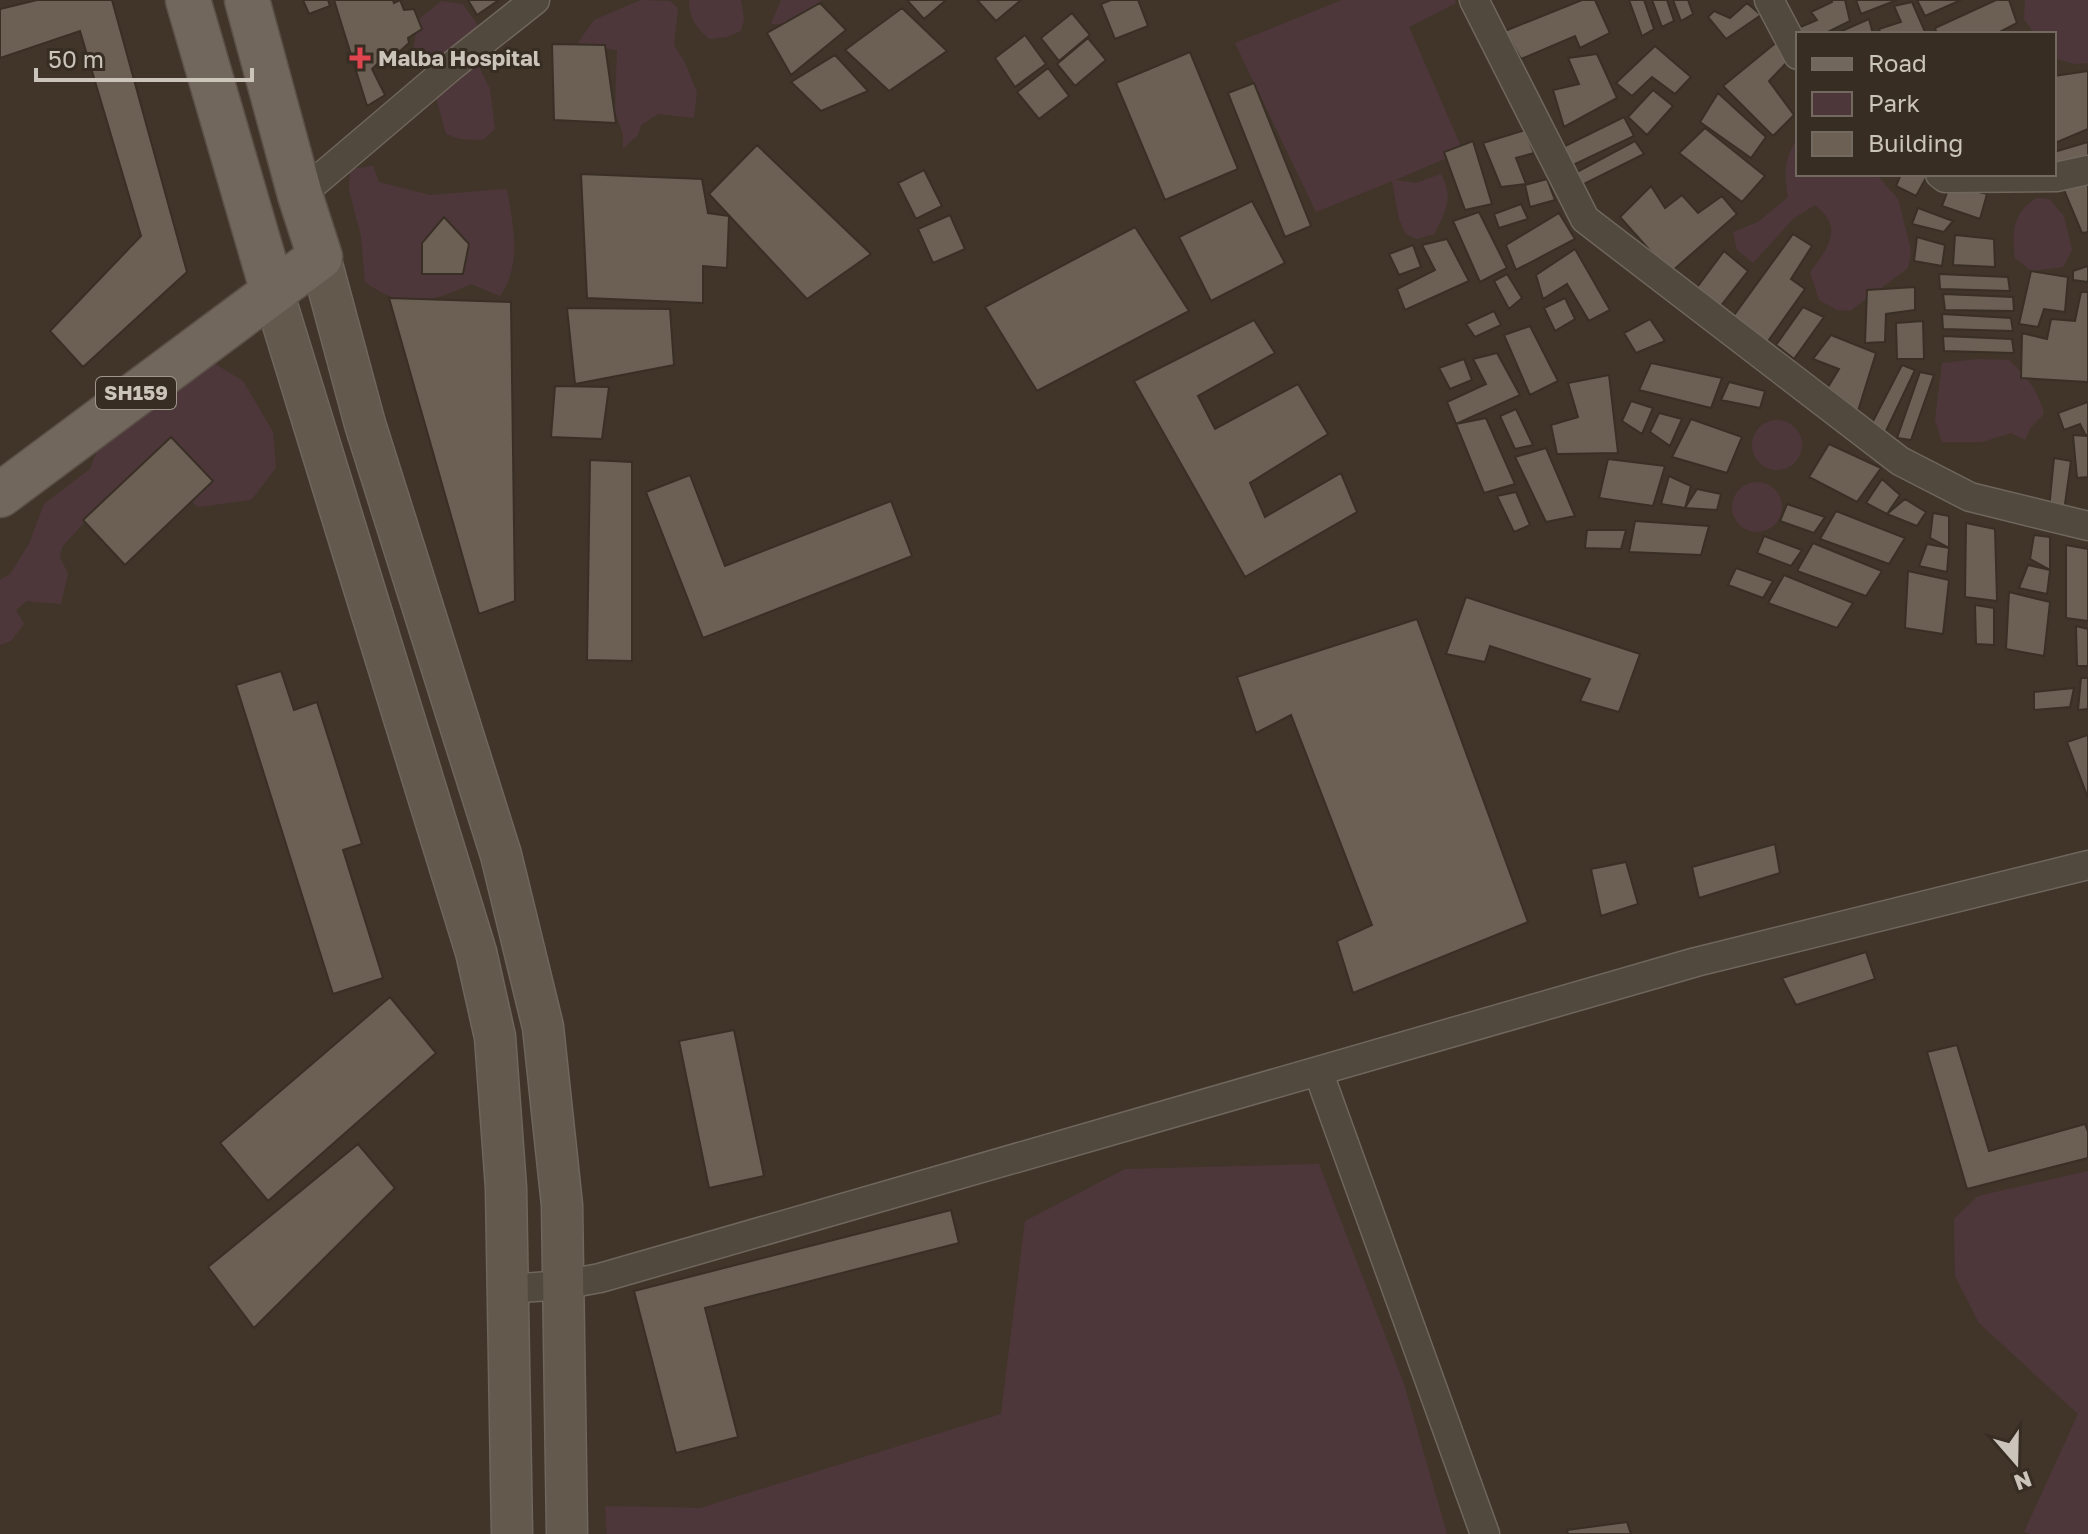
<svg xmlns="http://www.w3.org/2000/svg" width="2088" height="1534" font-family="'Golos Text',sans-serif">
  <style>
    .green { fill: #4e373b }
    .building { fill: #6c6054; stroke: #392f25; stroke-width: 2 }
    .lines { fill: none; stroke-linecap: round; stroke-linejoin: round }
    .street-casing { stroke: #6f665c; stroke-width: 31 }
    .secondary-casing { stroke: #6f665c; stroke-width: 43 }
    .primary-casing { stroke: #5b5148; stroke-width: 47 }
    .street { stroke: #51483e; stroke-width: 28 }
    .secondary { stroke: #64594d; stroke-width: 40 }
    .primary { stroke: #71675d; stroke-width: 44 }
    .health-dot { fill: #e0444e; stroke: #372d23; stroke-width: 3 }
    .labels { text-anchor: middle; stroke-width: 6; stroke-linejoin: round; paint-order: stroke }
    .shield { fill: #372d23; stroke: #9f978d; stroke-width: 2 }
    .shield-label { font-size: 20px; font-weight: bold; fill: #cbc4bb }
    .poi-label { font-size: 22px; font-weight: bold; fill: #cbc4bb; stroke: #372d23; text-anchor: start }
  </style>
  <rect width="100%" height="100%" fill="#41352a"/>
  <!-- green -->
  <path class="green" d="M641,0l29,1 8,7 -4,37 11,18 12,29 -3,26 -36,-4 -17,11 -3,10 -15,14v-15l-8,-22 2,-62 -40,-6 17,-24z
    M689,0h52l3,19 -3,12 -14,6 -18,2c-13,-12 -20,-21 -20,-39z
    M781,0h40c-9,17 -31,25 -50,24z
    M1342,0h113l1,3 -47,24 54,124 -68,29 21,3 25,-9c13,24 5,37 -7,60l-17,5 -11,-5 -7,-15 -7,-38 -76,31 -81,-169z
    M2025,0h63v63l-14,1 -20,-6v-24h-19l-11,-15z
    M441,1l22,3 14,20v22l-42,21 -23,-10 6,-37z
    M477,63l13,26 5,40 -12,11 -23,-1 -14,-5 -12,-44z
    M1798,138v36h78l22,25 13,52 -3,17 -58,43 -13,-1 -18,-10 -9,-28c18,-24 35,-44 5,-67l-21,13 -41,45 -16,-13 -4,-18 25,-10 30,-25c-4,-24 -4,-39 10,-59z
    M373,166l6,16 51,13 77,-6c6,35 15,77 -7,107l-29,-12c-42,19 -66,27 -106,-2l-4,-46 -12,-46 1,-21z
    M2037,198l12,1 15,17 8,34 -9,17 -32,4 -16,-13c-3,-25 -2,-47 22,-60z
    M1978,359l31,1c18,17 29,30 35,54l-13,13 -6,13 -14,-7 -29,9h-40l-7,-22 7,-57z
    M212,362l31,19 30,51 3,36 -25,32 -53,7 -14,-12 -85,11 -37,41 -2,11 8,15 -7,31 -34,-3 -11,9 8,14 -13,17 -11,4v-65l10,-6 19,-30 15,-40 46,-35 18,-46z
    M1752 445a25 25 0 1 1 50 0a25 25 0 1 1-50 0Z
    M1732 507a25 25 0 1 1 50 0a25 25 0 1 1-50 0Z
    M1319,1164l85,220 43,150h-840l-2,-28 95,2 301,-94 24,-193 100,-52z
    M2088,1171v363h-57l-7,-2 54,-118 -99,-91 -24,-47 -1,-57 24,-23z"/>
  <!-- building -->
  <path class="building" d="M37,0h75l75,272 -104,95 -33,-36 91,-95 -61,-205 -80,27v-49z
    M303,0h25l2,6 -21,8z
    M334,0h59l1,3 6,-3 4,10 10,-1 8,20 -14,9 1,5 -10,9 -6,-3 -21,20 13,26 -18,11z
    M468,0h31l-22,15z
    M907,0h39l-22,19z
    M977,0h44l-25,21z
    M1111,0h27l10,26 -33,13 -14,-35z
    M1582,0h13l15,33 -30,15 -5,-12 -54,23 -16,-28z
    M1629,0h15l10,29 -12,7z
    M1652,0h15l7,21 -12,6z
    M1673,0h15l5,14 -12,7z
    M1831,0h14l5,21 -26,13h-23l-3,-6 19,-8 -6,-8 21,-10z
    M1856,0h41l-36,14z
    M1917,0h44l-36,16z
    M1996,0h13l8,23 -21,11h-59l-2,-6z
    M1912,2l14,32h-45l-2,-5 22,-7 -7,-16z
    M820,3l26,27 -55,45 -24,-42z
    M1747,3l14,12 -35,24 -18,-22 6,-6 16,7z
    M902,8l45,43 -58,40 -44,-41z
    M1072,13l18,22 -31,26 -18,-23z
    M1869,19l4,15h-38z
    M1025,35l21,29 -31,23 -20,-29z
    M1088,38l18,22 -31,26 -18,-22z
    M1778,41l14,16 -23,24 25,34 -21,21 -50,-50z
    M552,44l53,1 11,78 -62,-3z
    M1655,46l36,31 -16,17 -23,-17 -20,19 -16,-13z
    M1190,52l48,117 -73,31 -49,-117z
    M1597,54l20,44 -53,29 -11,-37 26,-6 -11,-26z
    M835,55l33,36 -47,20 -30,-29z
    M1048,68l21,28 -30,23 -22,-27z
    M2088,71v58l-33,14 -1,-67z
    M1254,83l57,143 -26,11 -57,-144z
    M1653,90l20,16 -26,29 -19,-18z
    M1718,93l48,44 -15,21 -51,-36z
    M1624,117l10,19 -63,30 -10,-18z
    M1705,128l60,48 -23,26 -63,-49z
    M1525,130l9,23 -18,5 10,26 -25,3 -18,-44z
    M1473,141l19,63 -27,6 -21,-58z
    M1635,141l9,13 -62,31 -9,-11z
    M2088,142v18l-34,5v-13z
    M757,145l114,109 -64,45 -98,-105z
    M924,170l18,36 -26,13 -18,-36z
    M581,174l121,5 6,34 21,3 -2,52 -24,-2v37l-116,-5z
    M1901,174l26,2 -11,20 -20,-10z
    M2088,178v54l-6,1 -21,-50z
    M1547,179l8,21 -25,7 -5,-22z
    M1950,185l37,9 -7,25 -38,-13z
    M1651,186l14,22 17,-13 16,18 24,-17 15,18 -67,59 -50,-56z
    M1252,201l33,62 -74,38 -32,-64z
    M1521,204l7,15 -29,9 -5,-14z
    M1918,208l35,13 -9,11 -32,-8z
    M1479,212l28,56 -27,14 -27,-61z
    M1559,213l16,26 -59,31 -10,-25z
    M950,215l15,34 -32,14 -15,-34z
    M444,217l25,27 -6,30h-41v-31z
    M1135,227l54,84 -152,80 -52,-84z
    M1793,234l19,12 -21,33 14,10 -39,55 -34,-26z
    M1955,235l39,4 1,28 -42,-2z
    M1917,237l28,8 -3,21 -28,-5z
    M1447,239l22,42 -64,29 -8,-21 38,-19 -13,-25z
    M1413,245l8,22 -22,8 -10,-21z
    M1575,249l35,61 -21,11 -22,-37 -24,15 -7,-24z
    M1724,251l24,20 -32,41 -21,-22z
    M2088,266v16l-15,-2v-9z
    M2031,271l37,6 -3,35 -21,-3 -6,18 -19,-3z
    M1507,274l15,24 -13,11 -15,-28z
    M1939,274l69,3 2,14 -70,-2z
    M1915,287v23l-29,4 -1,28 -20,1 2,-53z
    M2081,292h7v90l-67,-4 1,-45 25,6 4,-20 24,2z
    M1943,294l70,3 1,14 -69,-1z
    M389,298l122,4 4,299 -36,13z
    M1565,298l10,21 -20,12 -11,-23z
    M1803,307l21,10 -30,42 -18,-14z
    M567,308l103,1 4,56 -99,19z
    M1494,311l7,14 -26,12 -9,-13z
    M1942,314l69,4 2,13 -70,-2z
    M1650,319l15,22 -29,12 -12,-20z
    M1254,320l21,33 -77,43 17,33 83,-45 30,50 -78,49 15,34 76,-44 16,39 -112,65 -111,-196z
    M1923,321l1,38h-27l-1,-36z
    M1530,326l28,55 -28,14 -26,-60z
    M1831,335l45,18 -18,58 -33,-19 14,-23 -26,-10z
    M1943,336l69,3 2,14 -70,-2z
    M1497,353l23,42 -64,29 -9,-22 39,-18 -13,-25z
    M1464,359l8,21 -22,9 -11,-21z
    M1651,363l71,15 -11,30 -72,-18z
    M1902,365l13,5 -30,63 -15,-6z
    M1920,372l14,3 -23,65 -14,-2z
    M1609,375l9,78 -61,1 -6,-29 27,-8 -10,-34z
    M1729,382l36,9 -5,17 -39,-8z
    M555,386l54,1 -7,52 -51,-2z
    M1631,401l22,7 -11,26 -20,-13z
    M2088,402v33l-2,1 -6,-12 -16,6 -6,-17z
    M1516,409l17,36 -18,4 -15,-33z
    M1659,413l23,6 -12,27 -20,-14z
    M1486,418l29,66 -31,9 -28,-69z
    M1691,419l51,18 -15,36 -55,-16z
    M2073,435l15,1v41l-11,1z
    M171,437l42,44 -88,84 -42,-45z
    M1829,444l52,24 -24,34 -48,-25z
    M1546,448l29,68 -29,6 -31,-65z
    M2054,458l17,3 -7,50 -15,-2z
    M1608,459l57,7 -12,40 -54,-8z
    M590,460l42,2v199l-45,-1z
    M690,475l35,91 166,-65 21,55 -209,82 -57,-146z
    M1669,476l22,10 -6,22 -24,-4z
    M1882,479l18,16 -13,19 -21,-11z
    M1697,489l24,5 -4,16 -32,-2z
    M1516,492l14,33 -16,7 -17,-36z
    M1905,499l21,13 -9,14 -30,-12z
    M1787,504l38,13 -11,16 -34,-12z
    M1836,511l69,27 -16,26 -69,-25z
    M1933,513l16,3v32l-19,-10z
    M1635,521l74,5 -8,29 -72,-3z
    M1966,523l29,6 2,72 -32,-4z
    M1587,530h39l-5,19 -36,-1z
    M2034,535l16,2v33l-20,-11z
    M1764,536l38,14 -11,16 -34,-13z
    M1813,543l69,28 -16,25 -69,-25z
    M1927,544l22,4 -2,24 -28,-6z
    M2066,545l22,4v72l-22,-3z
    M2028,565l22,5 -3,24 -28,-6z
    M1736,568l37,13 -10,17 -35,-13z
    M1908,571l41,9 -6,54 -38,-6z
    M1784,575l69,28 -16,25 -69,-25z
    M2009,592l41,10 -6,54 -38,-7z
    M1466,597l174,57 -21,58 -39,-11 10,-22 -100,-33 -5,16 -39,-8z
    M1975,605l19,3v37l-18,-1z
    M1417,619l111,303 -175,71 -16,-52 35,-16 -81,-210 -35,18 -19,-56z
    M2076,626l12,3v37h-11z
    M281,671l13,39 23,-8 45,142 -19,6 40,128 -50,16 -97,-309z
    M2081,678h7v31l-10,1z
    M2074,688l-4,19 -36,3v-18z
    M2088,735v63l-21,-56z
    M1775,844l5,29 -81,25 -7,-31z
    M1626,862l12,42 -37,12 -10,-47z
    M1866,952l9,27 -79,26 -14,-27z
    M390,997l46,56 -168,148 -48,-58z
    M734,1030l30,146 -55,12 -30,-147z
    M1957,1045l32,106 96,-27 3,8v26l-121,31 -40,-137z
    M358,1144l37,44 -141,140 -46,-61z
    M951,1210l8,33 -254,65 33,129 -62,16 -42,-162z
    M1627,1522l4,12h-63l-1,-4z"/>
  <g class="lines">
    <!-- street casing -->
    <g class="street-casing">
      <path id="street" d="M1474,0l111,219 315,242 70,36 118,29
        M1769,0l29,55
        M1940,174l5,4 111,-1 32,-7
        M300,195l153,-130 82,-65
        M1318,1071l167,463
        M507,1289l55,-4 38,-7 1096,-316 392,-97"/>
    </g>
    <!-- secondary casing -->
    <g class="secondary-casing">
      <path id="secondary" d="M320,257l45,167 136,431 42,172 19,178 5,329
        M273,292l203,660 19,85 11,151 6,346"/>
    </g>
    <!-- primary casing -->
    <g class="primary-casing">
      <path id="primary" d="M188,0l85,292
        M0,495l320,-238 -20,-62 -53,-195"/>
    </g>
    <!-- street -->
    <use href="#street" class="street"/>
    <!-- secondary -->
    <use href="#secondary" class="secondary"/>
    <!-- primary -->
    <use href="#primary" class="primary"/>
  </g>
  <!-- markers -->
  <path class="health-dot" d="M356 46h8v8h8v8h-8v8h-8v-8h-8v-8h8z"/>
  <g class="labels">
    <!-- shield labels -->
    <rect class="shield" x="96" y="377" width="80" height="32" rx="6"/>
    <g class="shield-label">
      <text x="136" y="400">SH159</text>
    </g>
    <!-- poi labels -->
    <g class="poi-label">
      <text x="378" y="66">Malba Hospital</text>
    </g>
  </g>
  <!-- legend -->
  <rect x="1796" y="32" width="260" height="144" fill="#372d23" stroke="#726960" stroke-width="2"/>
  <rect x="1812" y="58" width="40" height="12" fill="#71675d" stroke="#726960" stroke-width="2"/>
  <text x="1868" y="72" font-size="24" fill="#cbc4bb">Road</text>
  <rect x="1812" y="92" width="40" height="24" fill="#4e373b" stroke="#726960" stroke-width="2"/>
  <text x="1868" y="112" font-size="24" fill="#cbc4bb">Park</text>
  <rect x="1812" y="132" width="40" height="24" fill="#6c6054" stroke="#726960" stroke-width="2"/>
  <text x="1868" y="152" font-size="24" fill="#cbc4bb">Building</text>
  <!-- north arrow -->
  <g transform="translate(2016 1462) rotate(160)" stroke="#372d23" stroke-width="6" paint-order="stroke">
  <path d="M0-6L14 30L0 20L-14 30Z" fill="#cbc4bb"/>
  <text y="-12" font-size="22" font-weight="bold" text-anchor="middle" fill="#cbc4bb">N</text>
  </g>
  <!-- scale -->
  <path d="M36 68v12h216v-12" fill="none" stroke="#cbc4bb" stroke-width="4"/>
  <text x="48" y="68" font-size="24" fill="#cbc4bb" stroke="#372d23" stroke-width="6" paint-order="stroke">50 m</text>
</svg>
